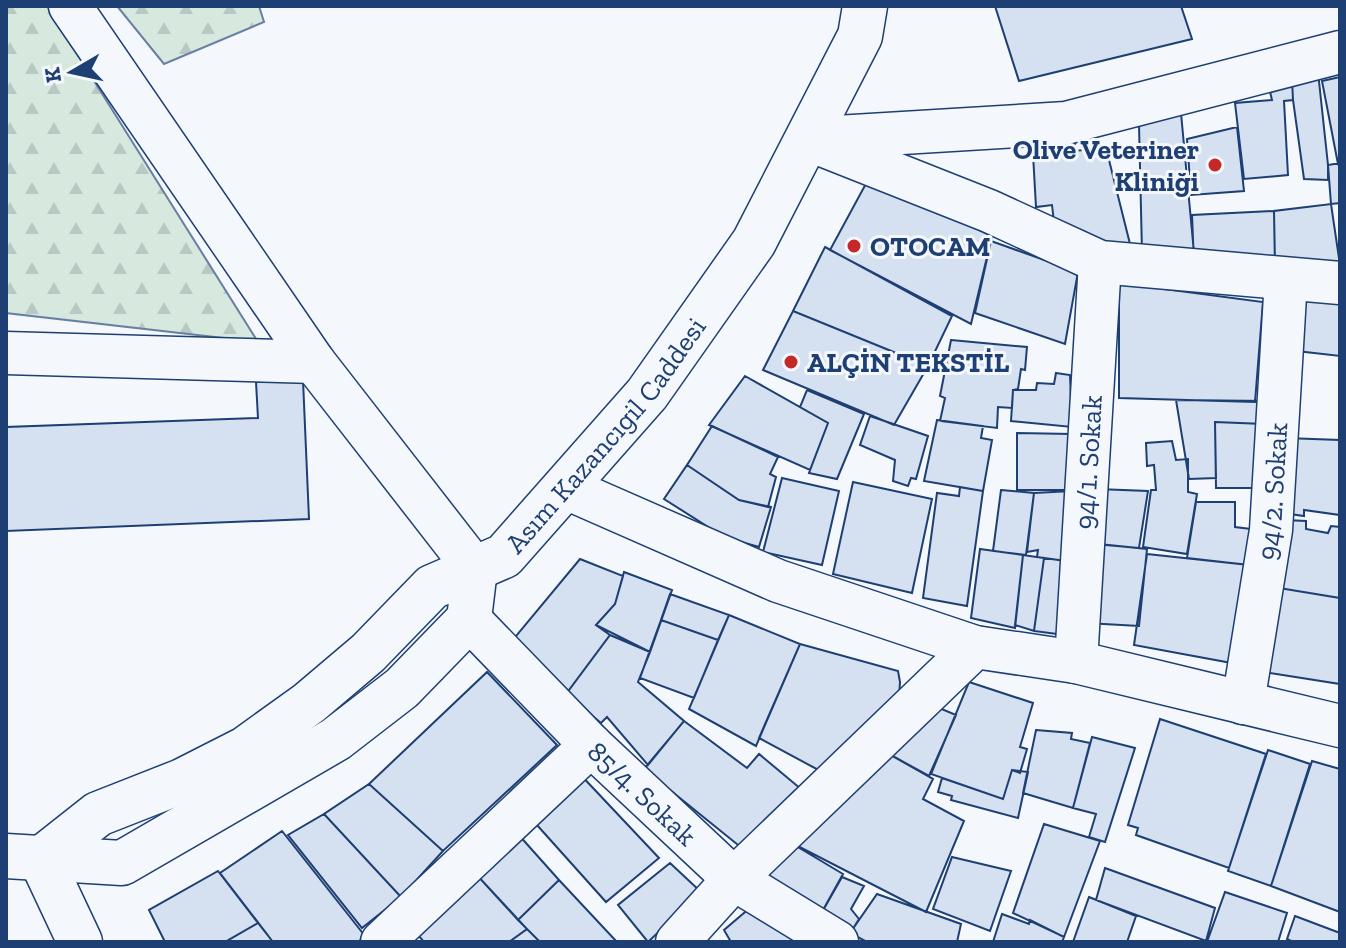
<svg xmlns="http://www.w3.org/2000/svg" width="1346" height="948" font-family="'Zilla Slab',serif">
  <style>
    .forest { fill: url(#forest-firs); stroke: #687fa3; stroke-width: 2 }
    .building { fill: #d5e0f0; stroke: #1d3f73; stroke-width: 2 }
    .lines { fill: none; stroke-linecap: round; stroke-linejoin: round }
    .minor-casing { stroke: #1d3f73; stroke-width: 45 }
    .tertiary-casing { stroke: #1d3f73; stroke-width: 47 }
    .minor { stroke: #f4f7fb; stroke-width: 42 }
    .tertiary { stroke: #f4f7fb; stroke-width: 44 }
    .poi-dot { fill: #c62828; stroke: #f4f7fb; stroke-width: 3 }
    .labels { text-anchor: middle; stroke-width: 6; stroke-linejoin: round; paint-order: stroke }
    .poi-label { font-size: 28px; font-weight: bold; fill: #1d3f73; stroke: #f4f7fb; text-anchor: start }
    .street-label { font-size: 28px; fill: #1d3f73; stroke: #f4f7fb }
  </style>
  <defs>
    <pattern id="forest-firs" width="22" height="20" patternUnits="userSpaceOnUse" patternTransform="scale(2)"><rect width="22" height="20" fill="#d7e8df"/><path d="M5 1l3.5 6h-7zM16 11l3.5 6h-7z" fill="#b8c8c3"/></pattern>
  </defs>
  <rect width="100%" height="100%" fill="#f4f7fb"/>
  <!-- forest -->
  <path class="forest" d="M6,6h41l211,336 -252,-29z
    M117,6h142l5,16 -100,42z"/>
  <!-- building -->
  <path class="building" d="M995,6h186l11,33 -173,42z
    M1318,72l10,93v15l-24,-1 -11,-79 -1,-21z
    M1340,77v86l-2,1 -16,-83z
    M1292,79l1,21 -9,1 4,74 -44,4 -9,-76 37,-3 -4,-17z
    M1181,113l13,140 -52,-1 -3,-127z
    M1237,127l7,64 -53,4 -4,-56z
    M1075,143l-1,8 32,-3 25,100 -76,-17 -3,-26 -16,2 -3,-53z
    M1340,163v40l-9,1 -3,-39z
    M869,178l123,58 -21,88 -141,-74z
    M1331,204l9,61h-65l-1,-54z
    M1274,211l1,58 -81,-6 -2,-48z
    M991,241l87,31 -13,72 -90,-31z
    M825,247l127,69 -24,50 -135,-55z
    M1119,283l144,19 -8,100 -136,-4z
    M1294,296l46,5v55l-52,-6z
    M793,311l135,55 -34,59 -131,-55z
    M951,340l76,7 -2,23 -4,-1 -3,20 -5,1 -1,18 -14,-1 -1,21 -57,-7 5,-23 -5,-2z
    M1056,373l14,2 2,52 -61,-6 2,-31h23l1,-7 17,1z
    M745,376l83,47 -18,47 -101,-45z
    M303,380l6,139 -303,12v-104l252,-9 -2,-36z
    M807,390l57,24 -27,65 -28,-6 19,-50 -28,-16z
    M1176,400l89,1 -1,23 -49,-2 1,56 -27,1z
    M870,416l58,20 -12,43 -5,-1 -3,8 -15,-5 2,-21 -35,-15z
    M937,420l46,6 -2,12 11,2 -9,51 -59,-10z
    M1215,422l49,2 -3,64h-45z
    M712,426l66,31 -8,17 6,3 -8,30 -29,-7 -52,-35z
    M1017,433l55,1 1,56h-56z
    M1285,438l55,2v75l-36,-5v6l-29,-4z
    M1172,441l4,19 12,-1v33l9,2 -10,60 -44,-7 8,-57h5l-2,-25 -7,1 -1,-23z
    M687,465l52,35 32,7 -12,40 -35,-10 -60,-38z
    M782,478l57,13 -17,74 -59,-13z
    M853,482l79,17 -20,94 -79,-19z
    M960,487l23,4 -16,115 -44,-8 14,-105 22,3z
    M1097,489l51,2 -9,57 -44,-4z
    M1001,490l33,3 -8,62 -33,-4z
    M1072,491l-6,70 -29,-4 1,-7 -11,2 7,-59z
    M1196,502h39v25l25,3 -11,35 -62,-7z
    M1285,520l21,1v8l22,4 3,-7 9,1v71l-67,-11z
    M1089,543l58,6 -8,77 -53,-3z
    M980,549l43,6 -8,73 -44,-10z
    M1147,554l102,11 -12,99 -103,-19z
    M1023,555l21,3 -10,73 -19,-6z
    M1044,558l22,3 -1,74 -31,-4z
    M580,559l43,17 -8,28 -19,21 14,10 -44,59 -59,-47z
    M624,572l48,18 -22,62 -54,-27 19,-21z
    M1273,587l67,11v86l-82,-13z
    M670,594l59,21 -11,25 -57,-20z
    M729,615l71,29 -44,102 -67,-37z
    M661,620l57,20 -24,58 -54,-20z
    M610,635l40,17 -12,30 46,39 -36,44 -41,-48 -6,6 -35,-29z
    M800,644l98,27 2,11 -1,15 -75,76 -65,-35z
    M487,672l70,73 -114,106 -74,-67z
    M969,682l64,21 -13,44 7,2 -7,24 -8,-3 -9,29 -72,-25z
    M925,702l31,13 -27,61 -49,-27z
    M1160,719l106,35 -37,114 -93,-33 2,-7 -10,-3z
    M684,721l63,47 12,-14 42,35 -58,60 -99,-80z
    M1036,730l36,3 -1,6 19,4 -17,65 -50,-15z
    M1092,737l43,11 -30,94 -16,-5 7,-23 -23,-6z
    M880,749l53,30 -10,20 41,22 -38,91 -140,-72z
    M1268,750l42,14 -39,122 -43,-15z
    M1312,761l28,8v143l-69,-26z
    M1012,770l16,2 -10,46 -67,-18 1,-4 -14,-4 4,-14 61,21z
    M577,771l82,87 -53,44 -78,-87z
    M369,784l74,67 -42,46 -77,-83z
    M324,814l77,83 -39,31 -74,-93z
    M1044,824l56,17 -36,96 -51,-24z
    M282,831l83,105 -7,6h-85l-53,-69z
    M517,833l42,47 -41,40 -43,-47z
    M786,840l57,34 -25,45 -60,-34z
    M952,857l59,14 -21,60 -57,-22z
    M670,863l31,29 -53,50 -30,-37z
    M1105,868l110,40 -9,33 -110,-41z
    M218,871l40,52 -33,19h-60l-16,-32z
    M475,873l52,56 -18,13h-85l-11,-13z
    M842,877l22,9 -13,23 8,10 -8,13 -30,-18z
    M559,880l58,62h-77l-22,-22z
    M1225,892l62,21 -9,29h-71z
    M877,894l84,30 -4,18h-90l-17,-9z
    M1089,897l47,19 -9,26h-54z
    M751,907l59,35h-79l-7,-12z
    M1002,914l27,10 1,-4 34,17 -2,5h-69z
    M1295,916l45,17v9h-47l-6,-3z
    M258,923l15,19h-48z
    M527,929l13,13h-31z"/>
  <g class="lines">
    <!-- minor casing -->
    <g class="minor-casing">
      <g id="minor">
        <path d="M70,6l244,356 161,207"/>
        <path d="M820,138l246,-15 274,-71"/>
        <path d="M807,139l182,72 111,51 240,21"/>
        <path d="M6,353l308,9"/>
        <path d="M566,488l212,93 197,66 101,15 264,64"/>
        <path id="s1" d="M469,619l122,126 143,134 103,63"/>
        <path id="s2" d="M1076,662l24,-400"/>
        <path id="s3" d="M1243,703l28,-173 15,-251"/>
        <path d="M382,942l209,-197"/>
        <path d="M677,942l57,-63 241,-232"/>
      </g>
    </g>
    <!-- tertiary casing -->
    <g class="tertiary-casing">
      <g id="tertiary">
        <path d="M6,856l116,7 214,-124 66,-51 67,-69 6,-50"/>
        <path id="s4" d="M41,859l57,-45 84,-33 63,-32 64,-46 59,-50 64,-66 72,-31 143,-162 107,-152 106,-206 5,-30"/>
        <path d="M41,859l39,83"/>
      </g>
    </g>
    <!-- minor -->
    <use href="#minor" class="minor"/>
    <!-- tertiary -->
    <use href="#tertiary" class="tertiary"/>
  </g>
  <!-- markers -->
  <g class="poi-dot">
    <circle cx="1215" cy="165" r="8"/>
    <circle cx="854" cy="246" r="8"/>
    <circle cx="791" cy="362" r="8"/>
  </g>
  <g class="labels">
    <!-- poi labels -->
    <g class="poi-label">
      <text x="1199" y="159" text-anchor="end">Olive Veteriner<tspan x="1199" dy="32">Kliniği</tspan></text>
      <text x="870" y="256">OTOCAM</text>
      <text x="807" y="372">ALÇİN TEKSTİL</text>
    </g>
    <!-- street labels -->
    <g class="street-label">
      <text dy="10" stroke="none"><textPath href="#s4" startOffset="718">Asım Kazancıgil Caddesi</textPath></text>
      <text dy="10" stroke="none"><textPath href="#s2" startOffset="200">94/1. Sokak</textPath></text>
      <text dy="10" stroke="none"><textPath href="#s3" startOffset="214">94/2. Sokak</textPath></text>
      <text dy="10" stroke="none"><textPath href="#s1" startOffset="246">85/4. Sokak</textPath></text>
    </g>
  </g>
  <!-- border -->
  <rect width="1346" height="948" fill="none" stroke="#1d3f73" stroke-width="16"/>
  <!-- north arrow -->
  <g transform="translate(72 72) rotate(261)" stroke="#f4f7fb" stroke-width="6" paint-order="stroke">
  <path d="M0-6L14 30L0 20L-14 30Z" fill="#1d3f73"/>
  <text y="-12" font-size="22" font-weight="bold" text-anchor="middle" fill="#1d3f73">K</text>
  </g>
</svg>
